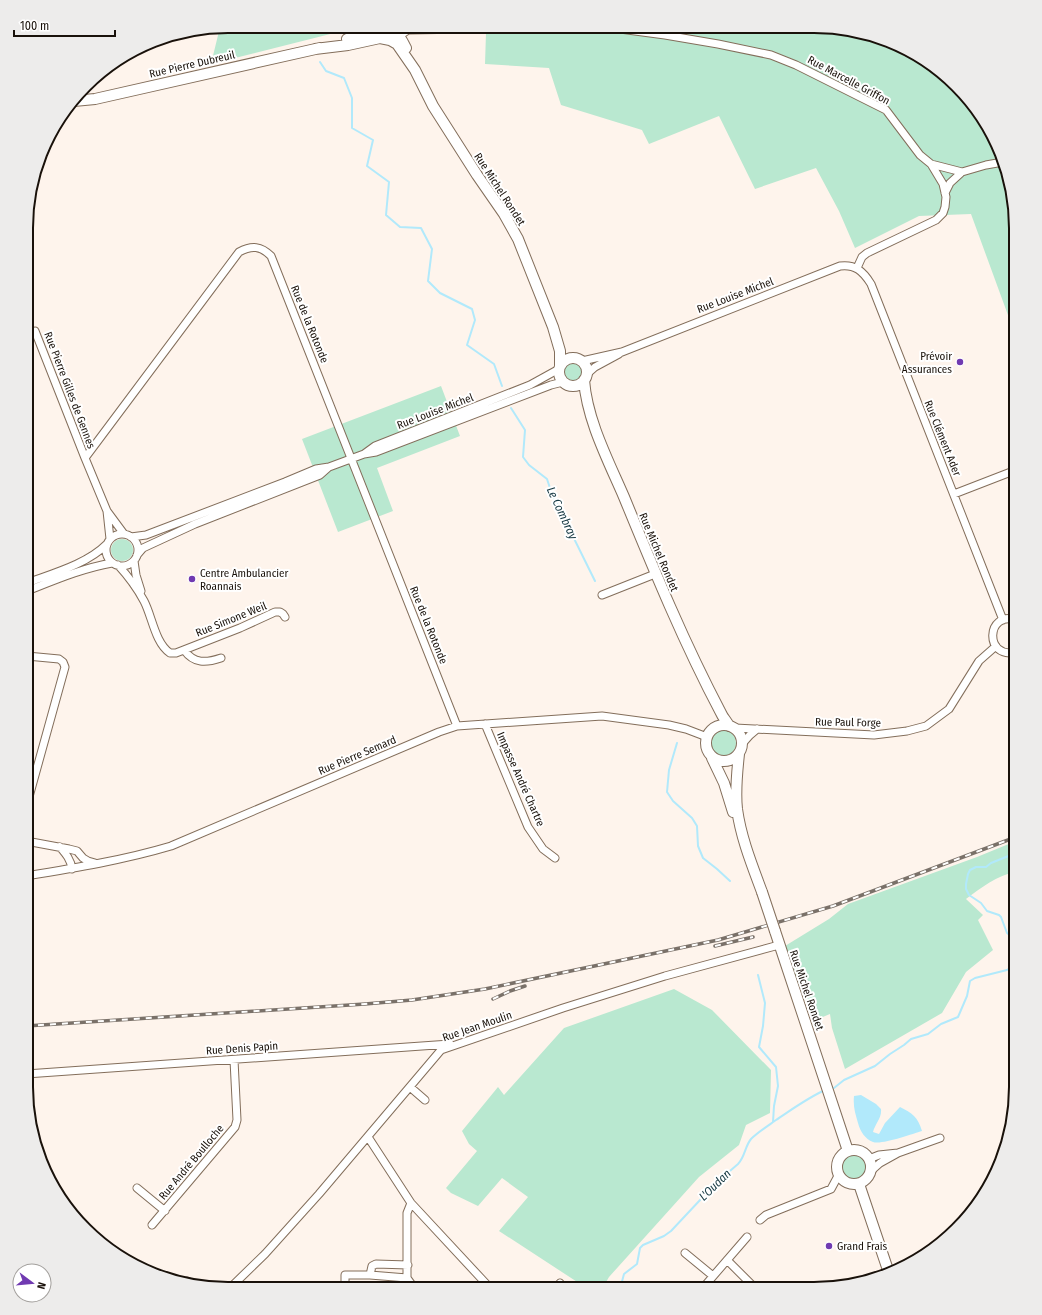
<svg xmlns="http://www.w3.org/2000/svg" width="1042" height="1315" font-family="'Fira Sans Condensed',sans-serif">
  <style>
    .green { fill: #b9e8d0 }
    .water { fill: #b1e9fb }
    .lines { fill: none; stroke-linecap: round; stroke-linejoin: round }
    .stream { stroke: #b1e9fb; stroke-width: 2 }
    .street-casing { stroke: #836e5b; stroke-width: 9 }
    .secondary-casing { stroke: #836e5b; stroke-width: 12 }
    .street { stroke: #fff; stroke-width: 7 }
    .secondary { stroke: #fff; stroke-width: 10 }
    .rail-casing { stroke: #7a7169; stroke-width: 3.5 }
    .rail { stroke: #fff; stroke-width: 2; stroke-dasharray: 6; stroke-linecap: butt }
    .secondary-bridge-casing { stroke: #836e5b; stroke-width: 12; stroke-linecap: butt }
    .secondary-bridge { stroke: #fff; stroke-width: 10 }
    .poi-dot { fill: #703ab1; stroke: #fff; stroke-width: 1.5 }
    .labels { text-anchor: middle; stroke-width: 4; stroke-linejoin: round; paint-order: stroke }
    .street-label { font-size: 11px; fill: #19110a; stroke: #fff }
    .poi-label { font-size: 11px; fill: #19110a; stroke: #fff; text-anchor: start }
    .water-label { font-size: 12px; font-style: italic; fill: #173943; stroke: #fff }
    .rim { fill: none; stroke: #19110a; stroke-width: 2 }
  </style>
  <rect width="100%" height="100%" fill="#fef4ec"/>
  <!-- green -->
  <path class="green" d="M228,26h134l-151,38 9,-37z
    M520,27l320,1 51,13 35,19 40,35 23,32 20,49 7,52v109l-45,-123 -52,2 -64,32 -16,-37 -23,-43 -61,21 -36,-73 -70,28 -7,-14 -81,-25 -12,-37 -64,-4 1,-31 33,-1z
    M563 371a10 10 0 1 1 20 0a10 10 0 1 1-20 0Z
    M441,386l19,50 -83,32 16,43 -55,21 -36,-93z
    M111 550a11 11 0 1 1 22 0a11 11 0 1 1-22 0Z
    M710 743a13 13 0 1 1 26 0a13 13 0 1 1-26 0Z
    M1016,841v31c-19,3 -35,16 -50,27l17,16 -5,5 15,30 -27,22 -24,41 -97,56 -13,-41 -2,-14 -17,7 -24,-62 -4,-13 44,-27 19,-15 129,-47z
    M674,989l38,21 59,60 -1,43 -24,12 -7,20 -40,32 -90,100 -7,12h-14l-89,-58 29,-34 -26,-19 -24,28 -27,-13 -5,-5 31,-37 -8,-7 -7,-13 36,-44 6,8 60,-67z
    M842 1167a12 12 0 1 1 24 0a12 12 0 1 1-24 0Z"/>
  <!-- water -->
  <path class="water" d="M276,26h47l-42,7 -6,-2z
    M861,1095l15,9 5,5c1,9 -6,15 -8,23l6,2 6,-11 15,-16c12,6 18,10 22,24 -10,3 -40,14 -49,11 -8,-3 -13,-11 -15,-19 -3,-10 -5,-17 -4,-27z"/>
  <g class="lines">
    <!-- stream -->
    <path class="stream" d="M320,62l6,9 18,7 8,20v30l21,12 -6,26 22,16 -3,33 14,12 21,1 11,21 -4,32 12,12 32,16 3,11 -8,25 27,19 8,22
      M511,408l14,22 -2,27 6,8 18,14 5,15 43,87
      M677,743l-8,27 -2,22 6,9 19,17 5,8 1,20 5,12 14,11 13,12
      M1016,944l-4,-7 -5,-4 -6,-16 -2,-2 -12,-4 -6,-8 -12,-8 -3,-6v-5l2,-10 2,-4 6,-3h10l5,-4 25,-10
      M758,975l7,28 -2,23 -4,21 17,20 2,19 -4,20 -1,16
      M834,1088l10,-8 31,-14 15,-12 14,-9 7,-6 17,-5 13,-10 17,-7 9,-21 3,-15 5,-3 32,-8 9,-6
      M620,1289l4,-15 13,-10 3,-16 3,-3 21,-9 7,-5 45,-48 22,-19c7,-7 7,-18 13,-25 7,-7 17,-13 25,-19 15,-10 30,-21 47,-29"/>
    <!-- street casing -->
    <g class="street-casing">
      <path id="street" d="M578,27l42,2 45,6 53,9 53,11 25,10 90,45 34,45 11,9 12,20 3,13 -1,10 -2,6 -7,7 -69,33 -5,4 -5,11
        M399,37l3,-3 6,-4 164,-3
        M931,164l31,8 -12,11 -5,10
        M962,172l24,-7 17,-3
        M35,331l50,127
        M582,361l40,-9 218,-86c15,-2 23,5 31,18l132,336
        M559,369l-29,16 -155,61 -11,8 12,-2 175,-67 12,-3
        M586,375l9,-8 24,-13
        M329,467l35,-13
        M954,494l62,-24
        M107,511l3,28
        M124,534l-17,-23 -22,-53 154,-206c13,-7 22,-6 32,4l186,470
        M106 550a16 16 0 1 1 32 0a16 16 0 1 1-32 0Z
        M131,537l15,-2 139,-53 31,-13 13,-2 -9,8 -125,49 -52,24 -6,7
        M134,561l2,14 5,16
        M118,565c10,11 19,23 26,36 8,15 11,42 26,52h6l64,-25 35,-16h5l3,2 2,3
        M27,583c27,-10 60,-19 80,-39
        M27,591c28,-11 56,-23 85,-28
        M602,595l53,-21
        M184,650c10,14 22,13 37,8
        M1016,652c-32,8 -30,-42 0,-32
        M485,724l43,103 15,22 12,9
        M735,728l139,7 33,-4 19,-5 23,-17 30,-48 17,-15
        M742,744l8,-9 7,-6
        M27,804l38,-137 -2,-5 -4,-3 -32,-3
        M26,841l43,8 8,2 6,7 5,3 7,2
        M60,847c6,7 11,13 12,22
        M26,876c49,-8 98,-16 145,-30l268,-114 18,-6 145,-10 67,9 17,4 21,8
        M26,1074l424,-30
        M410,1087l15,13
        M368,1137l43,66 80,86
        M898,1153l42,-15
        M869,1159l10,-4 19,-2 -18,10 -9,8
        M137,1188l28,23
        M411,1203l-4,10v65l8,11
        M760,1220l6,-5 65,-26 7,-13
        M152,1225l83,-98 2,-7 -3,-60
        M685,1253l28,23
        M727,1260l29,29
        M407,1278l-37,-3 2,-9 4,-2 32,1
        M187,1281l7,4
        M345,1281v-6h25
        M229,1289l36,-35 54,-60 122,-144 122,-42 102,-32 114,-31
        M549,1289l7,-1 4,-5
        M702,1289l45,-52"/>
    </g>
    <!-- secondary casing -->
    <g class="secondary-casing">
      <path id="secondary" d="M347,39c15,-5 38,-15 52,-2 3,2 5,8 7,11
        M315,49l33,-4 32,-7 10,2 7,4 18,26 18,36 44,69 27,39 14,25 35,88 7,24v14
        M74,101l21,-2 225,-51
        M559 372a14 14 0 1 1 28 0a14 14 0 1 1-28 0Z
        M584,380c3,40 24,80 40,117 30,73 60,146 97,216 2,5 6,8 8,13
        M706 743a18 18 0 1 1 36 0a18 18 0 1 1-36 0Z
        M739,754c-2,18 -4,37 -2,55 4,29 15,56 25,83
        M712,758l12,25 9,29
        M775,931l73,220
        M837 1167a17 17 0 1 1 34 0a17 17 0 1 1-34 0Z
        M859,1184l30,89"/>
    </g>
    <!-- street -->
    <use href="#street" class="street"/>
    <!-- secondary -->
    <use href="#secondary" class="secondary"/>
    <!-- rail casing -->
    <g class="rail-casing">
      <path id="rail" d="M715,946l38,-9
        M493,999l17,-8 15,-5
        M26,1026l339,-22 47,-4 73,-11 233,-49 115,-34 183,-69"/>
    </g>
    <!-- rail -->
    <use href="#rail" class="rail"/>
    <!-- secondary-bridge casing -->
    <g class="secondary-bridge-casing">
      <path id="secondary-bridge" d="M762,892l13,39"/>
    </g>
    <!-- secondary-bridge -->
    <use href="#secondary-bridge" class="secondary-bridge"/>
  </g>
  <!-- markers -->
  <g class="poi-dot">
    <circle cx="960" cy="362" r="4"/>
    <circle cx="192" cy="579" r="4"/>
    <circle cx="829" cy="1246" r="4"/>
  </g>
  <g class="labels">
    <!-- street labels -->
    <g class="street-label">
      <text transform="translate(192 64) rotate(-13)" y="4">Rue Pierre Dubreuil</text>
      <text transform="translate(849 80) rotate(28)" y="4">Rue Marcelle Griffon</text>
      <text transform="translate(500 189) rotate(57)" y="4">Rue Michel Rondet</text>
      <text transform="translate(735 295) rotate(-21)" y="4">Rue Louise Michel</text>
      <text transform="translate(310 324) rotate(68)" y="4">Rue de la Rotonde</text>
      <text transform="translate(70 390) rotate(69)" y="4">Rue Pierre Gilles de Gennes</text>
      <text transform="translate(435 411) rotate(-21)" y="4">Rue Louise Michel</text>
      <text transform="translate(943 438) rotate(68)" y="4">Rue Clément Ader</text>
      <text transform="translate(659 552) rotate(67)" y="4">Rue Michel Rondet</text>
      <text transform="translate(231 619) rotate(-22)" y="4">Rue Simone Weil</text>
      <text transform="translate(429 625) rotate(68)" y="4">Rue de la Rotonde</text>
      <text transform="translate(848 722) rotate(1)" y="4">Rue Paul Forge</text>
      <text transform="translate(357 755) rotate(-23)" y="4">Rue Pierre Semard</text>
      <text transform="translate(521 779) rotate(66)" y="4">Impasse André Chartre</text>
      <text transform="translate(807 990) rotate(71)" y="4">Rue Michel Rondet</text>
      <text transform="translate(477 1026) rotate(-19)" y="4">Rue Jean Moulin</text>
      <text transform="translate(242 1048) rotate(-4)" y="4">Rue Denis Papin</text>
      <text transform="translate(191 1162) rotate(-50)" y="4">Rue André Boulloche</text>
    </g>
    <!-- poi labels -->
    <g class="poi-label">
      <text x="952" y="360" text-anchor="end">Prévoir<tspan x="952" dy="13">Assurances</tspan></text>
      <text x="200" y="577">Centre Ambulancier<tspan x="200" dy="13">Roannais</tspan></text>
      <text x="837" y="1250">Grand Frais</text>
    </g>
    <!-- water labels -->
    <g class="water-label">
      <text transform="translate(562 513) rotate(65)" y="4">Le Combray</text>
      <text transform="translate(715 1185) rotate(-44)" y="4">L'Oudan</text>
    </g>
  </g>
  <!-- crop -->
  <path d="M0 0H1042V1315H0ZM228 33H814A195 195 0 0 1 1009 228V1087A195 195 0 0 1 814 1282H228A195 195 0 0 1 33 1087V228A195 195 0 0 1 228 33Z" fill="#edeceb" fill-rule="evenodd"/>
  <path class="rim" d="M228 33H814A195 195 0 0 1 1009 228V1087A195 195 0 0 1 814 1282H228A195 195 0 0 1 33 1087V228A195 195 0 0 1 228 33Z"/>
  <!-- north arrow -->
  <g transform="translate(32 1283) rotate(106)"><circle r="19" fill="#ffffff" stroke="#a3a09d"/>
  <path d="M0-3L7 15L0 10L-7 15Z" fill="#703ab1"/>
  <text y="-6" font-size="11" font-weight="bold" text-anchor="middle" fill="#19110a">N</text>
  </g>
  <!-- scale -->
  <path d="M14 30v6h101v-6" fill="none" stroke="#19110a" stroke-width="2"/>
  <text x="20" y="30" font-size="12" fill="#19110a" stroke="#ffffff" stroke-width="3" paint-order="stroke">100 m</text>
</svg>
